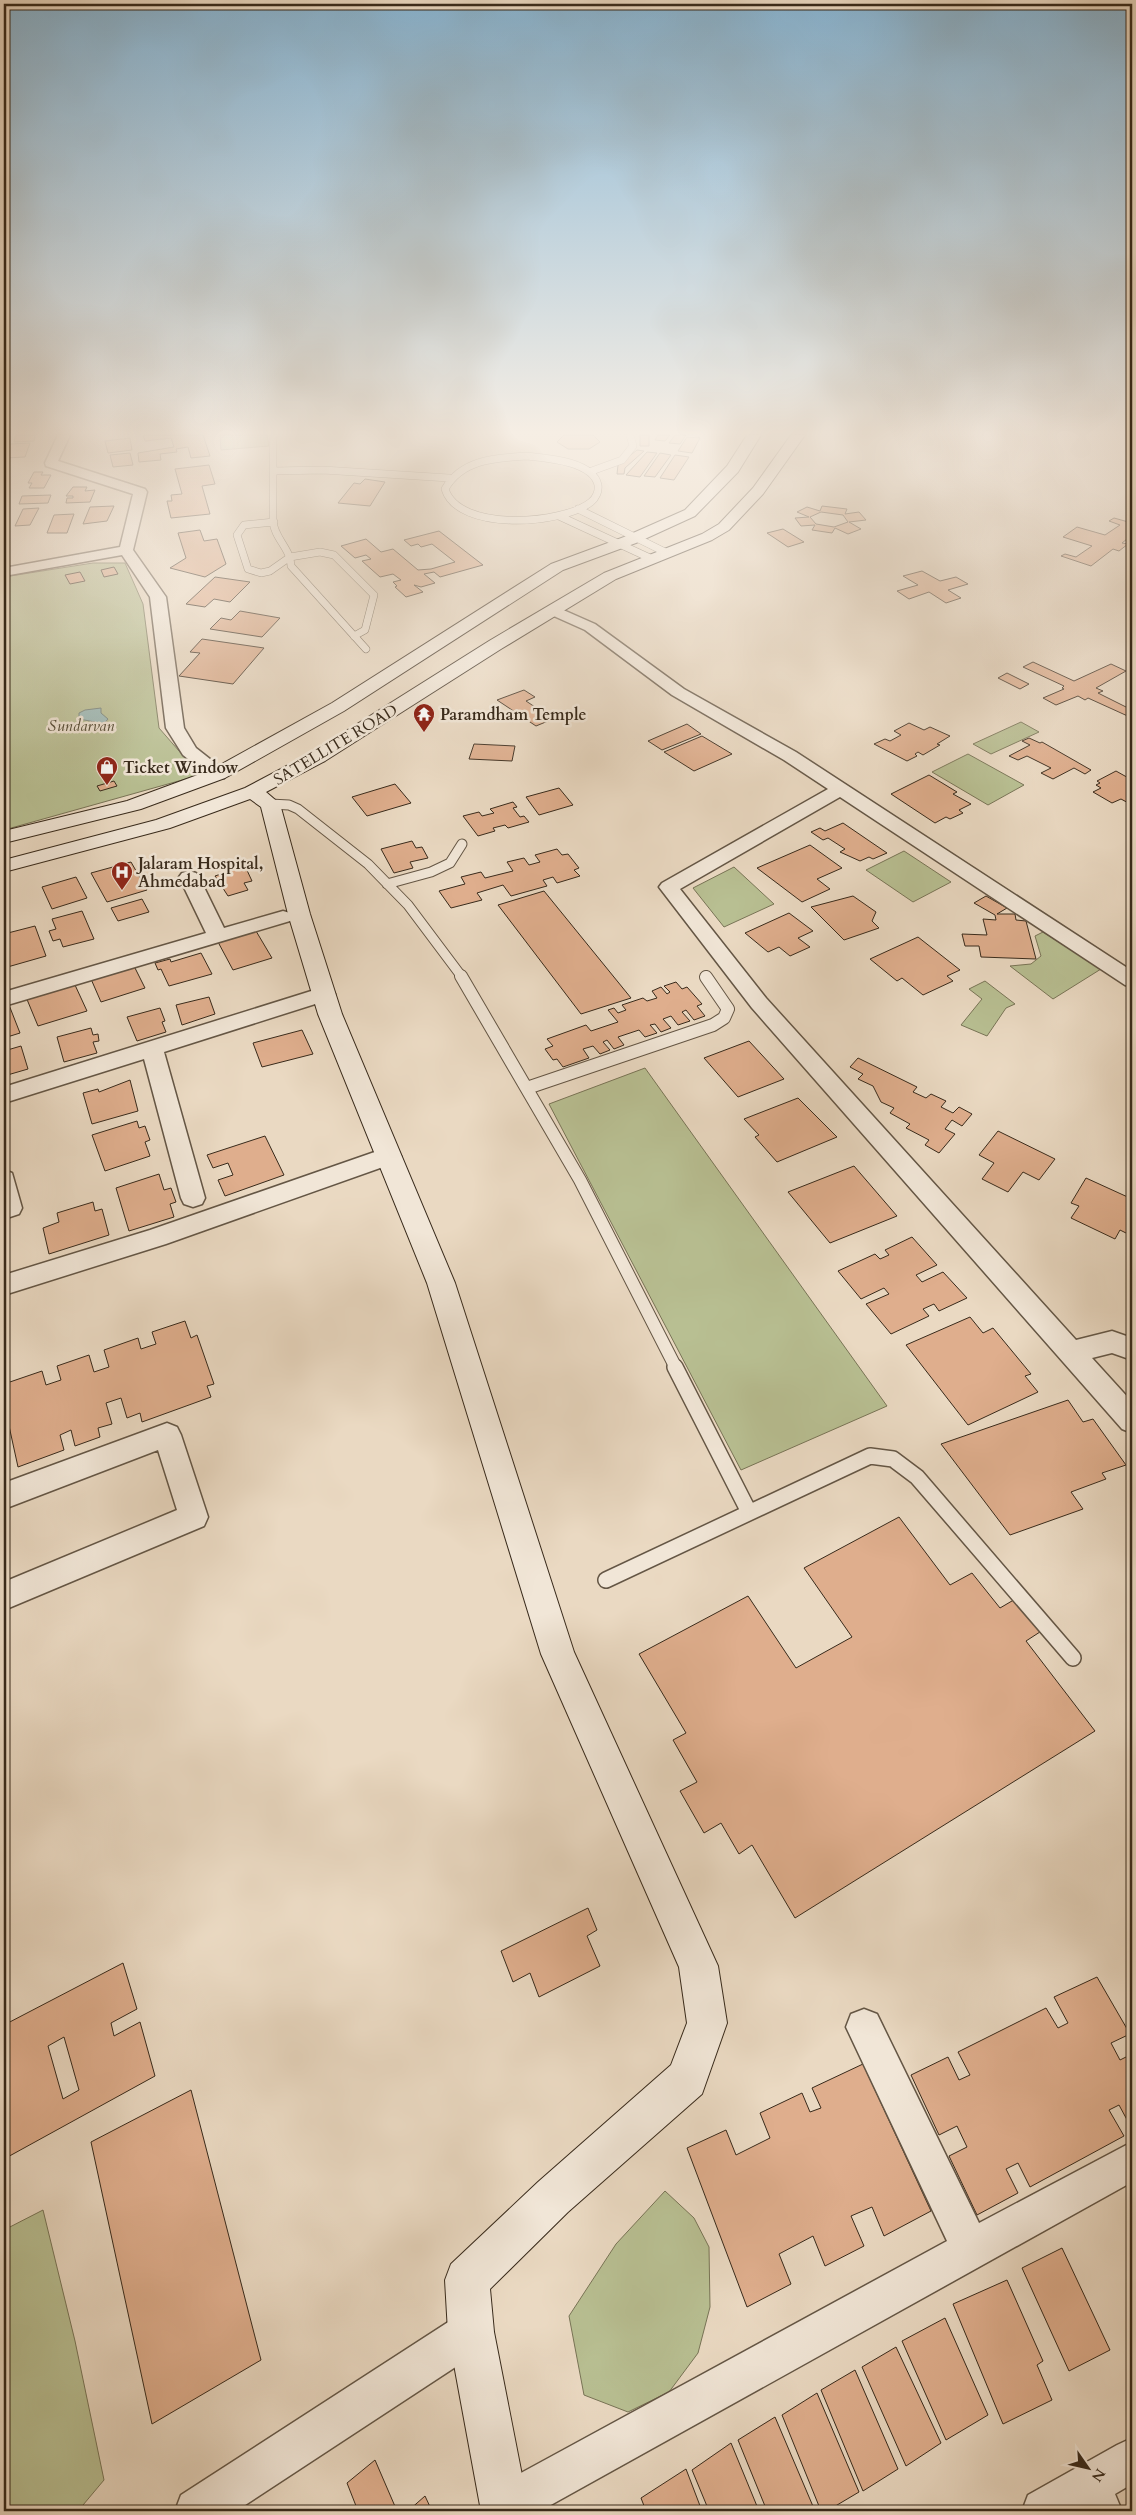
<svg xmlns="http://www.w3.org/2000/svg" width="1136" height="2515" font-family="Cardo,serif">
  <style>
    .green { fill: #b8bf92; stroke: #787456 }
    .water { fill: #98b9b8; stroke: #728079 }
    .building { fill: #dfae8d; stroke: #382a1b; fill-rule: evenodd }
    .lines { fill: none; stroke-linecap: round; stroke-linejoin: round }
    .lane-far3-casing { stroke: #645645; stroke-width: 8 }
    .lane-far2-casing { stroke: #645645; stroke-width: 11 }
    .lane-far1-casing { stroke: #645645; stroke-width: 14 }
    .lane-casing { stroke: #645645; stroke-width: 18 }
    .street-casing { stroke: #645645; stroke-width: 3 }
    .secondary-casing { stroke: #382a1b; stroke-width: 2 }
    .lane-far3 { stroke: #f1e6d7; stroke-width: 7 }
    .lane-far2 { stroke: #f1e6d7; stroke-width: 9 }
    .lane-far1 { stroke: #f1e6d7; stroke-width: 12 }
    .lane { stroke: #f1e6d7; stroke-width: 15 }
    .street { fill: #f1e6d7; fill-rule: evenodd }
    .secondary { fill: #f1e6d7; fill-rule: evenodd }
    .labels { text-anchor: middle; stroke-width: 5; stroke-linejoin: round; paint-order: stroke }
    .far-poi-label { font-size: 16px; font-weight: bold; fill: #382a1b; stroke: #f1e6d7; text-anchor: start }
    .far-park-label { font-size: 16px; font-style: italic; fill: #584f39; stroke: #f1e6d7 }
    .far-street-label { font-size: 16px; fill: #382a1b; stroke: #f1e6d7 }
  </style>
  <rect width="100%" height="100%" fill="#ead9c2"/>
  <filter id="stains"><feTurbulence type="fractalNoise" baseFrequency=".004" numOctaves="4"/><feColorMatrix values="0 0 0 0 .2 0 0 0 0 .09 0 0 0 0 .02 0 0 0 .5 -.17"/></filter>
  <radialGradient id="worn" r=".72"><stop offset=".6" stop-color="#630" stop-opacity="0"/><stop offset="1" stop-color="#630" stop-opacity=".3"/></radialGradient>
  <!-- green -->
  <path class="green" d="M220,435h47l2,11 -48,4z
    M93,563h32l18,41 16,124 41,47 -196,55v-253z
    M1021,722l18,10 -48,22 -18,-10z
    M968,754l56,31 -36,20 -56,-33z
    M904,851l47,31 -38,20 -47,-32z
    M734,867l40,37 -50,23 -31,-39z
    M1043,932l58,37 -48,30 -43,-33 21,-2 10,-8 -6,-20z
    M985,981l30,23 -9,4 -19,28 -26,-11 21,-26 -13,-10z
    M645,1068l242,338 -146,64 -192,-366z
    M665,2191l29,27 15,29 1,60 -12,46 -29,39 -41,20 -44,-17 -15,-79 47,-72z
    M43,2210l32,131 29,139 -26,31h-74v-281z"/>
  <!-- water -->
  <path class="water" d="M101,708v5l7,6 -5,6h-6l-2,-3 -16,-3v-6l6,-3z"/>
  <!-- building -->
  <path class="building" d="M16,435h19l-1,6 -20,1z
    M143,435h60l7,21 -19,2 -3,-11 -12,2 1,3 -17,2 1,6 -22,2 -1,-9 36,-6 -3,-9 -26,3z
    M564,435h29l7,7 -11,7h-21l-11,-7z
    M640,435h9v11h-9z
    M658,435h12l-5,6 -10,-1z
    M675,435h11l-6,9 -11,-1z
    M687,437l13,1 -8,15 -14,-2z
    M130,438l2,12 -24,3 -3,-12z
    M30,443l-5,14 -20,1 5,-14z
    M637,450l7,1 -19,17 -1,6h-7l1,-9z
    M647,452l10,1 -17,24 -14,-2z
    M130,453l3,12 -20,2 -3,-12z
    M660,453l11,2 -16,22 -11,-1z
    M675,455l14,2 -15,23 -14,-2z
    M209,465l6,19 -13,2 8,28 -39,4 -4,-17h5l-1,-6 11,-1 -7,-25z
    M34,472h9l-2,3h10l-7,13h-15l3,-5h-4z
    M365,479l20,3 -15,24 -32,-3 16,-20 6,1z
    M73,487h14l-2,4 10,-1 -5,12 -24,1 1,-5h6v-2h-7z
    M51,495l-3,8 -29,1 3,-8z
    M114,506l-7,15 -24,3 7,-17z
    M822,506l25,3 -2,5 14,-2 7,8 -17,2 12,7 -13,5 -13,-6 -3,5 -20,-3 3,-5 -14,1 -6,-8 14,-1 -12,-5 10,-5 13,4zM821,512l22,3 5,7 -14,5 -18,-3 -6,-7z
    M39,508l-9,17 -15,1 8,-17z
    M74,514l-7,19h-20l7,-18z
    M1114,518l18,5v12l-10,8 6,1 -9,7 -6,-2 -22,17 -30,-10 4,-2 11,3 16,-11 -29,-9 14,-10 28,8 15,-10 -11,-4z
    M783,529l21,13 -16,5 -21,-14z
    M200,530l4,11 13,-2 9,25 -21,13 -35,-9 16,-10 -8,-25z
    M439,531l44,34 -43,12 -6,-5 -10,2 11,9 -14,4 -7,-2 9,7 -17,5 -11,-10 2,-1 -4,-4 8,-2 -8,-6 -13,3 -18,-16 9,-2 -5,-4 -11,3 -14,-12 25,-7 15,13 12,-3 25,21 13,-1 24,-7 -23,-18 -11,3 -3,-3 -7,2 -7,-6z
    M114,567l4,7 -14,3 -3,-7z
    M922,571l18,10 16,-4 12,7 -20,6 13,8 -15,5 -17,-11 -20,7 -12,-8 21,-6 -15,-9z
    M80,572l5,9 -15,3 -5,-9z
    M215,577l35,5 -20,20 -16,-3 -9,8 -19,-3z
    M240,611l40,7 -18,19 -52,-8 11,-11 10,2z
    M202,639l62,9 -31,36 -54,-8 21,-23 -10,-1z
    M1033,662l41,19 37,-17 15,7 -30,17 7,3 -5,2 34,17v8l-44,-20 -3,2 -7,-4 -22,9 -13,-7 21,-9 -2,-1 2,-2 -41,-19z
    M1007,673l22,11 -9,5 -22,-11z
    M524,690l11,7 -9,4 27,18 -17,7 -39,-26z
    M909,723l15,7 6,-3 20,9 -13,8 3,1 -17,10 -5,-3 -3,2 2,2 -10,5 -33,-17 11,-5 5,2 11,-6 -7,-4z
    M687,724l14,10 -39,16 -14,-9z
    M702,736l30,18 -38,17 -30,-19z
    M1029,738l11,5 2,-1 49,28 -6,4 -11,-6 -21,11 -12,-6 10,-5 -24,-12 -9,4 -9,-4 21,-11 -8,-4z
    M474,744l41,2 -3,15 -43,-2z
    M113,764l4,5 -12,5 -5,-6z
    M1116,771l16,9v25l-11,-6 -9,4 -19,-11 8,-4 -5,-3 4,-2 -3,-2z
    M929,775l28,17 -4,2 18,10 -12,6 4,3 -13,6 -4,-2 -11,6 -44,-29z
    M114,781l3,5 -17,5 -3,-5z
    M395,784l16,19 -44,13 -15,-19z
    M559,788l14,17 -34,10 -13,-18z
    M513,802l4,5 -4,1 7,9 4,-1 5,6 -21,6 -3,-3 -12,3 2,3 -17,5 -15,-20 16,-4 3,4 12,-3 -4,-4z
    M843,823l44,30 -14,6 -4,-2 -9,4 -20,-9 5,-3 -17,-11 -5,2 -12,-8 9,-4 5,3z
    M412,841l4,7 6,-1 6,11 -18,4 3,6 -19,5 -13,-24z
    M810,845l32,23 -25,11 13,10 -28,13 -45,-34z
    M557,849l5,6 6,-1 11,14 -5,2 6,6 -23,7 -4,-6 -10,3 4,6 -36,10 -8,-11 -26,8 5,7 -31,8 -12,-17 26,-7 -4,-7 20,-5 4,6 28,-7 -6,-9 17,-4 5,7 11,-3 -5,-7z
    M131,862l16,28 -40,12 -16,-29z
    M245,866l7,15 -8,2 4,7 -20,6 -13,-20z
    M76,877l11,21 -35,11 -10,-22z
    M544,891l87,107 -50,16 -83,-109z
    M853,896l23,16 -4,9 7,7 -35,12 -33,-33z
    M986,896l21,12 -10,6h18l1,6 10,1 10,38 -55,-2 -2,-11h-14l-3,-12 25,1 -4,-16 13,1 -1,-5 -21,-12z
    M142,899l7,13 -31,9 -7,-13z
    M82,911l12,28 -31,8 -3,-8 -7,2 -4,-10 7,-2 -4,-10z
    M789,913l24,18 -15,7 12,9 -20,9 -11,-9 -11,5 -23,-19z
    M35,926l11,30 -42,12v-34z
    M256,931l16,27 -39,12 -15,-28z
    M918,937l42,33 -13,6 6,5 -30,14 -21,-17 -5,3 -27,-22z
    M201,953l11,21 -43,12 -8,-17 -3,1 -3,-7 15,-4 1,3z
    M134,966l11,22 -44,14 -10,-23z
    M676,982l6,7 5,-2 15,17 -5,2 8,10 -11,4 -8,-10 -4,2 8,9 -12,4 -7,-9 -8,3 8,9 -10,4 -6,-8 -5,1 7,8 -12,4 -6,-7 -21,7 6,8 -10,4 -7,-9 -4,2 7,8 -10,4 -7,-8 -10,3 6,9 -26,9 -6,-8 -4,1 -8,-11 8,-3 -6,-7 39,-14 5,6 27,-9 -10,-12 6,-2 4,5 8,-3 -4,-5 21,-7 4,3 10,-3 -5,-7 9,-4 6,7 3,-2 -6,-6z
    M75,985l12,26 -49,15 -12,-29z
    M209,997l6,17 -33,11 -6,-20z
    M9,1005l11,28 -16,5v-31z
    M160,1008l5,13 -3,1 4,10 -29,9 -10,-24z
    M91,1028l2,7 5,-1 1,7 -6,1 4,11 -33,9 -7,-25z
    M302,1030l11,24 -51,13 -9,-24z
    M749,1041l35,38 -46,18 -34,-39z
    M21,1046l7,23 -24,7v-25z
    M858,1058l59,29 -4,5 13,6 5,-4 15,7 -5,6 12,6 6,-6 13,7 -10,12 -10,-6 -7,9 10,5 -16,19 -14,-8 4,-5 -23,-12 4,-4 -20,-11 4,-5 -13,-6 -8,-16 -15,-7 5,-5 -13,-7z
    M130,1080l8,31 -46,13 -9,-31 15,-4 1,3z
    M798,1098l39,39 -60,25 -22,-25 4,-2 -15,-16z
    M137,1121l2,7 6,-2 5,14 -5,2 5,14 -45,15 -13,-36z
    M998,1131l57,28 -16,21 -16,-8 -15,20 -26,-13 12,-16 -15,-8z
    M265,1136l19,39 -59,21 -7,-16 15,-5 -5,-12 -15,5 -6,-13z
    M854,1166l43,50 -67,27 -42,-51z
    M159,1174l5,16 7,-2 5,14 -6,2 4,13 -45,14 -13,-43z
    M1086,1178l46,21v37l-12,-6 -5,9 -44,-21 8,-12 -8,-3z
    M93,1202l2,9 7,-2 7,26 -60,19 -6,-26 16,-6 -2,-9z
    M912,1237l25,28 -21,10 6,7 21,-10 24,26 -28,13 -5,-7 -11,5 6,7 -38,18 -25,-30 23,-10 -5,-6 -23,11 -23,-28 37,-17 5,5 9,-4 -4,-5z
    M970,1317l13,16 10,-5 38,46 -6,2 13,16 -70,33 -62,-80z
    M185,1321l6,17 6,-3 17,49 -7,2 4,11 -69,25 -2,-9 -13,5 -6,-20 -15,5 6,21 -14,4 2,9 -25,9 -4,-16 -11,5 4,15 -46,17 -14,-64v-19l38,-13 4,14 15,-5 -4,-14 32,-11 5,17 15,-5 -5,-17 34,-12 3,11 15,-5 -4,-12z
    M1068,1400l15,22 10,-3 33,46 -24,8 4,6 -35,13 12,17 -73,26 -69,-91z
    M899,1517l51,68 22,-12 28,35 17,-10 26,32 -17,11 69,90 -300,187 -43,-73 -13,9 -18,-31 -17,10 -24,-42 17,-9 -24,-42 13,-7 -47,-79 109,-58 48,72 56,-31 -48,-69z
    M588,1908l9,22 -10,6 13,30 -61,31 -9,-24 -17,9 -12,-31z
    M123,1963l14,46 -26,14 3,13 26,-14 15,54 -151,83v-134zM64,2037l15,53 -16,9 -15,-53z
    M1097,1977l33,57 -19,9 9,17 12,-6v75l-13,-24 -10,5 15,26 -94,51 -12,-24 -12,6 12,24 -41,22 -28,-59 18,-9 -10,-21 -18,9 -28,-60 37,-18 11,23 11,-5 -12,-23 88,-44 12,20 10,-5 -14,-26z
    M863,2064l68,147 -47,25 -12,-29 -21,9 13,30 -39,20 -12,-30 -34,18 12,30 -44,23 -60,-159 39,-18 10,25 34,-17 -10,-25 42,-20 8,19 11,-4 -9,-20z
    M191,2090l70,270 -109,64 -61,-282z
    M1062,2248l48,102 -41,21 -47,-103z
    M1007,2280l36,81 -6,4 15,35 -49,24 -50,-120z
    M945,2318l43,97 -42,25 -44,-99z
    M896,2347l45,96 -35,23 -44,-99z
    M855,2370l43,99 -35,22 -42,-101z
    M817,2393l42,99 -32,19h-6l-39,-96z
    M775,2417l40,94h-48l-29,-71z
    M731,2443l28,68h-50l-17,-41z
    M375,2460l22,51h-39l-11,-28z
    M686,2469l16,42h-56l-5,-13z
    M425,2496l7,15h-24z"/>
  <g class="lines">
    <!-- lane-far3 casing -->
    <g class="lane-far3-casing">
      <path id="lane-far3" d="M273,435v86c1,17 18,28 18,45l75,83
        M527,456c19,2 66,5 71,29 1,6 -2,13 -7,17 -29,23 -133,30 -146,-13 17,-30 51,-31 82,-33z
        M274,471l49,-1 126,8
        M589,472l33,-12 11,-14 -3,-11
        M578,509l89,44
        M559,516l93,43
        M274,522l-30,3 -7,10 11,34 13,4 9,-2 20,-14 30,-5 14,3 40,40 -9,35 -11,6"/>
    </g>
    <!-- lane-far2 casing -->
    <g class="lane-far2-casing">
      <path id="lane-far2" d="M270,804l19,1 9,4 70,55 40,41 54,72
        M387,884l44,-12 19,-9 12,-19"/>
    </g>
    <!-- lane-far1 casing -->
    <g class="lane-far1-casing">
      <path id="lane-far1" d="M461,976l119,204 96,188
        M527,1088l186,-63 11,-7 4,-9 -22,-32"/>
    </g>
    <!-- lane casing -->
    <g class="lane-casing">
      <path id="lane" d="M675,1367l74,145
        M606,1580l264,-124 23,3 24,18 156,181"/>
    </g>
    <!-- street casing -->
    <g class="street-casing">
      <path id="street" d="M58,435h12l-12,26 87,28 2,3 -14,58 33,47 18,131 12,20 28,22 3,4 -3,4h-12l-29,-23 -17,-27 -16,-131 -28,-42 -118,21v-8l116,-21 13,-53 -87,-28 -1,-3z
        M552,605l43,19 89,65 112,63 336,219v16l-7,-2 -285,-188 -160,92 86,109 310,342 36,-9 20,7v22l-20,-7 -20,5 40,44v31l-10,-4 -370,-421 -93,-121 3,-4 166,-94 -44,-29 -112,-65 -87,-65 -38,-17 -3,-3z
        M189,871l7,2 3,4 25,51 59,-17 7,2 3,4 -3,4 -286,85v-14l202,-59 -27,-56 3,-4z
        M324,987l7,2 4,5 -4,5 -167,53 41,146 -3,6 -9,3 -9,-3 -3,-6 -37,-139 -140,44v-16z
        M389,1147l8,3 4,6 -4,6 -231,82 -162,51v-20l146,-45z
        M4,1170l8,3 10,35 -3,6 -9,3 -6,-2z
        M167,1423l10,4 4,8 27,82 -4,9 -200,84v-28l173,-72 -19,-60 -154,59v-26z
        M864,2009l13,5 102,209 153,-81v40l-592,329h-56l-2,-4 6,-16 459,-250 -101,-214 5,-13z
        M471,2311l15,6 6,15 -6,15 -250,164h-61l6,-16 275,-178z
        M1132,2438v46l-17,10 7,17h-100l6,-16 89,-50z"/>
    </g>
    <!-- secondary casing -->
    <g class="secondary-casing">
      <path id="secondary" d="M747,435h14l-23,37 -43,44 -59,27 -73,27 -219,141 -119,67 -84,31 -137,34v-12l123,-30 84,-31 121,-67 219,-139 73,-27 61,-27 42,-44z
        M791,435h14l-42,59 -34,36 -17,10 -96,39 -115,70 -176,112 -59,31 14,12 30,110 32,100 113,269 119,369 144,314 9,57 -25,71 -134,118 -78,77 4,43 35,179h-48l-33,-179 -3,-52 6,-16 87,-82 133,-117 16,-42 -8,-56 -138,-313 -114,-371 -109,-269 -30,-100 -27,-107 -11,-8 -80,29 -166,44v-12l152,-40 89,-32 66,-35 178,-112 115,-68 98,-39 17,-10 34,-36z"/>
    </g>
    <!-- lane-far3 -->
    <use href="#lane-far3" class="lane-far3"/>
    <!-- lane-far2 -->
    <use href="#lane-far2" class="lane-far2"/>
    <!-- lane-far1 -->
    <use href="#lane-far1" class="lane-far1"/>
    <!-- lane -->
    <use href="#lane" class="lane"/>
    <!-- street -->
    <use href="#street" class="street"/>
    <!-- secondary -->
    <use href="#secondary" class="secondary"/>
  </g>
  <!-- sky -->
  <linearGradient id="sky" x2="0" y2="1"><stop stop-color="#88b6d5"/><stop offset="0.55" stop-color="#f6eee4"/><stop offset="1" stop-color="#f6eee4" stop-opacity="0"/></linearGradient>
  <rect width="1136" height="787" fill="url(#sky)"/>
  <!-- icons -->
  <defs>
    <g id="temple-pin" transform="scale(1.125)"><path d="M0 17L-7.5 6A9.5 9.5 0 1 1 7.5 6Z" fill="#8f2418" stroke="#f1e6d7"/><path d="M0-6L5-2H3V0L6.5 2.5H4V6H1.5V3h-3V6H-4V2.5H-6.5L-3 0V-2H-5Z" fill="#fff"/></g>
    <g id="shop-pin" transform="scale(1.125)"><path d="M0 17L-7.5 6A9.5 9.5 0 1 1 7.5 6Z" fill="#8f2418" stroke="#f1e6d7"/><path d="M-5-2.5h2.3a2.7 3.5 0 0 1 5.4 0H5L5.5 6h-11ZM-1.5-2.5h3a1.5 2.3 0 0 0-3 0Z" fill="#fff"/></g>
    <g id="hospital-pin" transform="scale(1.125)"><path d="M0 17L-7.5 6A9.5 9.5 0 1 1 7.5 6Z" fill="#8f2418" stroke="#f1e6d7"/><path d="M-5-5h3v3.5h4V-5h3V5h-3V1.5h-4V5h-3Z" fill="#fff"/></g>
  </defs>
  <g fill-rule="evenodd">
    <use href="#temple-pin" x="424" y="714"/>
    <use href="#shop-pin" x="107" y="767"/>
    <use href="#hospital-pin" x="122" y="872"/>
  </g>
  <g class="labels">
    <!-- far-poi labels -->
    <g class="far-poi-label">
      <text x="440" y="720">Paramdham Temple</text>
      <text x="123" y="773">Ticket Window</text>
      <text x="138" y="869">Jalaram Hospital,<tspan x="138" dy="18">Ahmedabad</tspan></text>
    </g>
    <!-- far-park labels -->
    <g class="far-park-label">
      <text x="81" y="731">Sundarvan</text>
    </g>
    <!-- far-street labels -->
    <g class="far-street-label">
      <text transform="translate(335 744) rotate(-31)" y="6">SATELLITE ROAD</text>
    </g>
  </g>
  <!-- margin -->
  <rect width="1136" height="2515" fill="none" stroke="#ead9c2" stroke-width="20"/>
  <rect x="5" y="5" width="1126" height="2505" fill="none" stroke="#382a1b" stroke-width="2.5"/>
  <rect x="10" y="10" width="1116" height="2495" fill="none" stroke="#382a1b"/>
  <!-- north arrow -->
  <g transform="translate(1088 2468) rotate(124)" stroke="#f1e6d7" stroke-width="4" paint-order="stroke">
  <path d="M0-4L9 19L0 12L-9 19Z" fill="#382a1b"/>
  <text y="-8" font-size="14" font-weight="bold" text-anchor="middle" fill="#382a1b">N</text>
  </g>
  <rect width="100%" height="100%" filter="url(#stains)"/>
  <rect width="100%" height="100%" fill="url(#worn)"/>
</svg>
